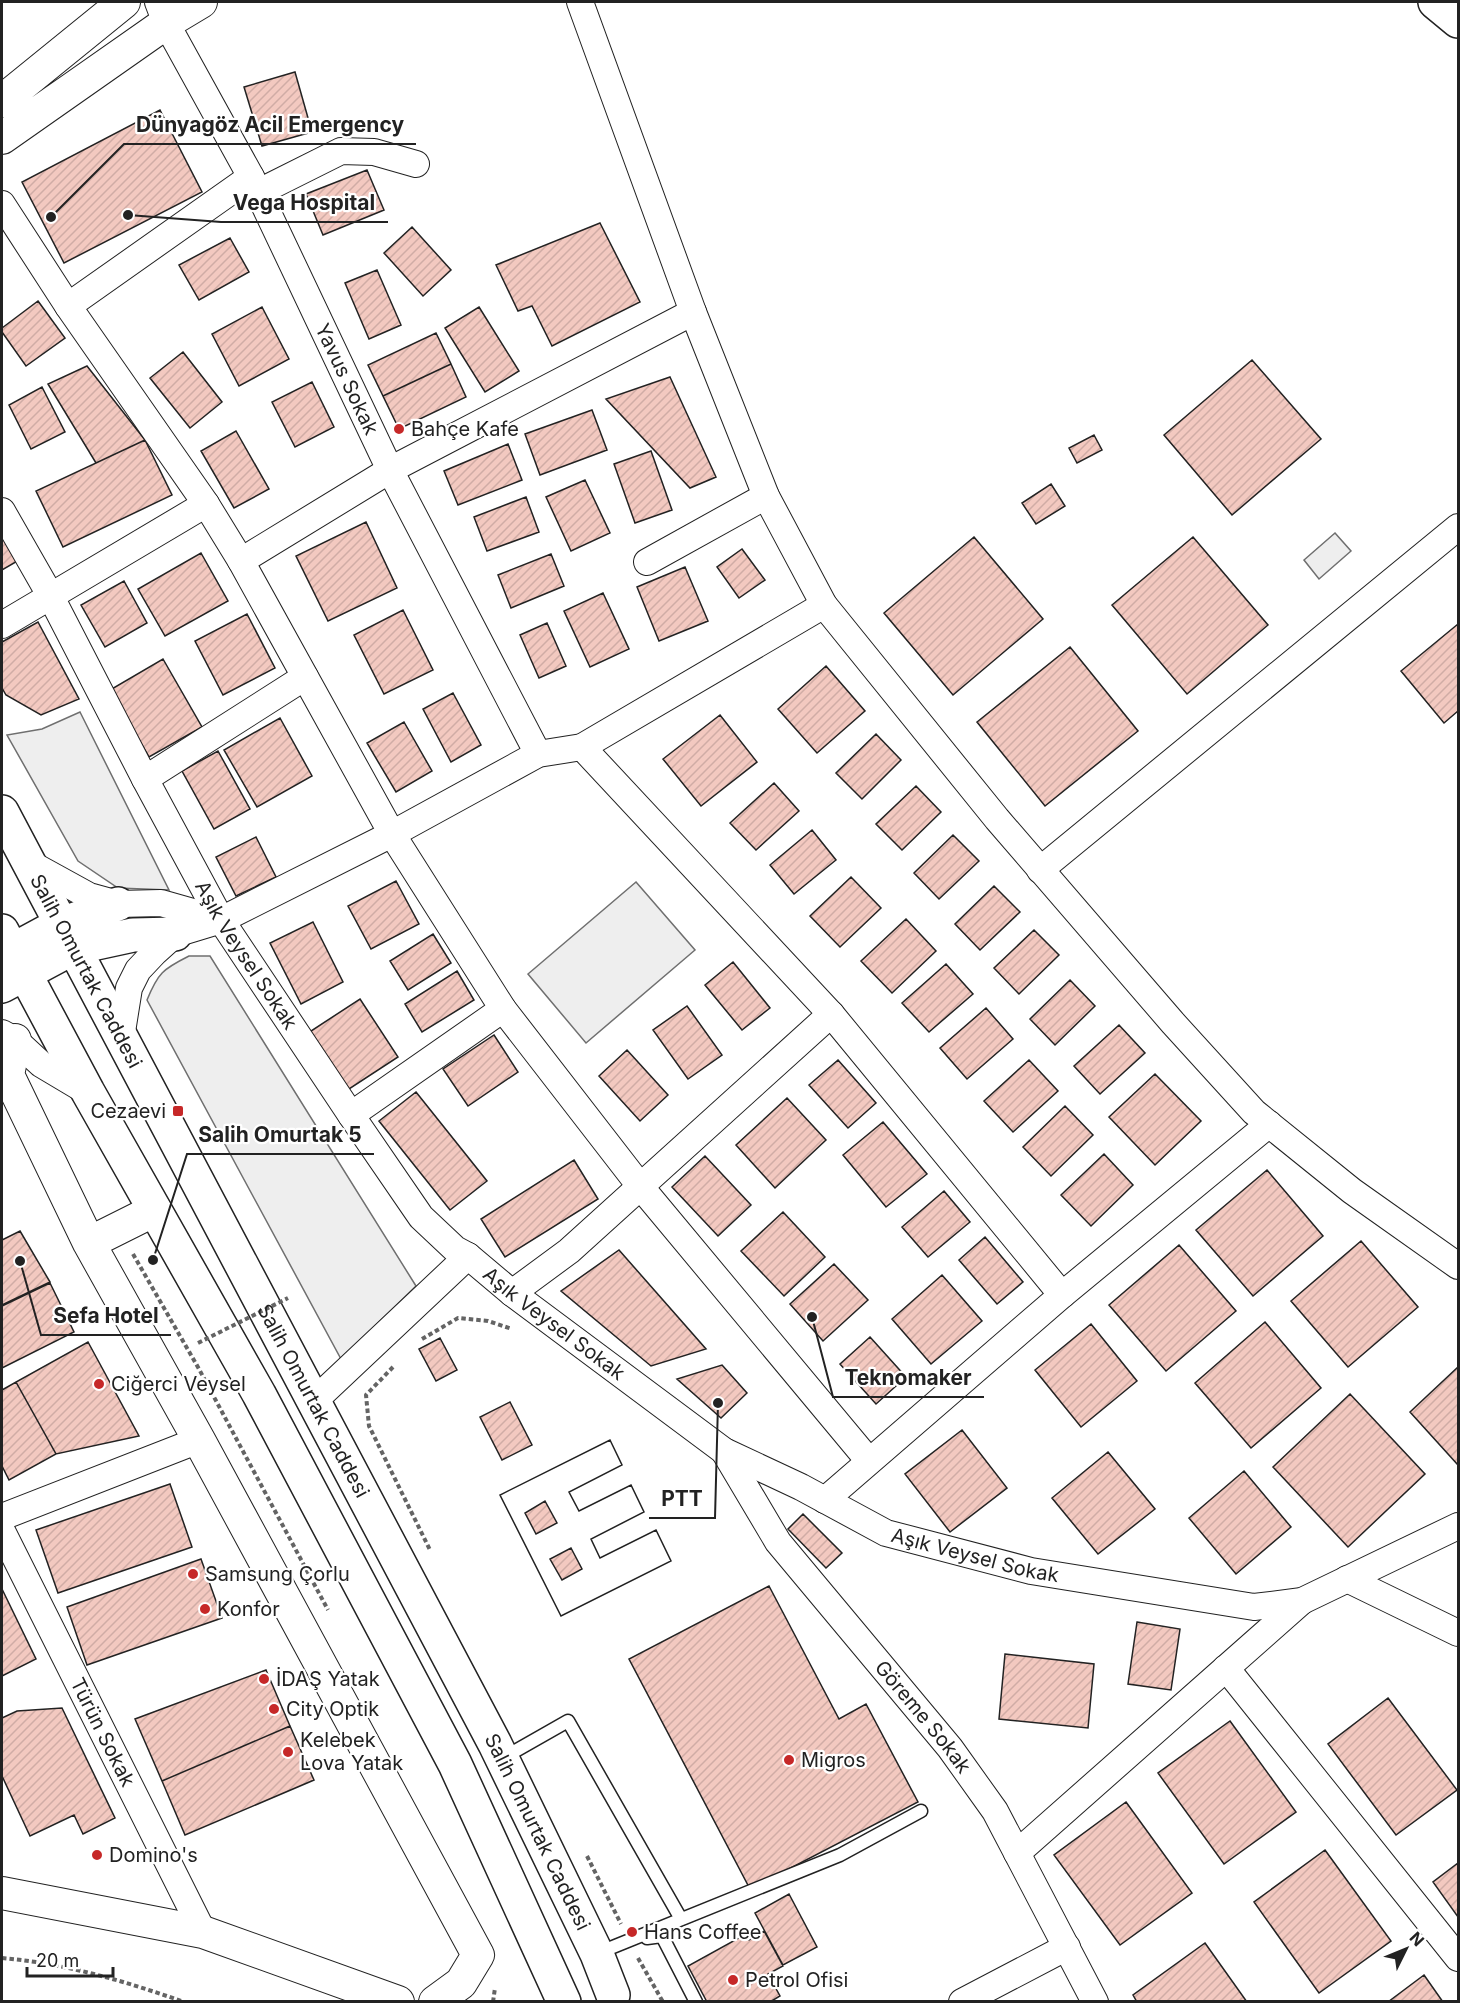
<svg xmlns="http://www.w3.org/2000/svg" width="1460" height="2003" font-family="Inter,sans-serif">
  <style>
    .park { fill: #eee; stroke: #6f6f6f; stroke-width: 1.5 }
    .building { fill: url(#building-hatch); stroke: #222; stroke-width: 1.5; fill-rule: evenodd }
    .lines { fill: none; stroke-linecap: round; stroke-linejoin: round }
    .service-casing { stroke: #222; stroke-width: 15 }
    .minor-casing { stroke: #222; stroke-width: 28 }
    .tertiary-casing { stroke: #222; stroke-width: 34 }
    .secondary-casing { stroke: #222; stroke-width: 36 }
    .primary-casing { stroke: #222; stroke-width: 36 }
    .path { stroke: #646464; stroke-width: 4; stroke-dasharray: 4.5 3; stroke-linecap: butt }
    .service { stroke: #fff; stroke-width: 12 }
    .minor { stroke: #fff; stroke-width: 26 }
    .tertiary { stroke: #fff; stroke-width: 32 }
    .secondary { stroke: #fff; stroke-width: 33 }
    .primary { stroke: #fff; stroke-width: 33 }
    .path-bridge { stroke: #646464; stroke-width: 4; stroke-dasharray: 4.5 3; stroke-linecap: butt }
    .poi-dot { fill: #c62828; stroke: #fff; stroke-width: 2 }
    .labels { text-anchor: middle; stroke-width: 4.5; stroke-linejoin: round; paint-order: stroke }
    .street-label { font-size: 20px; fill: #222; stroke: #fff }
    .poi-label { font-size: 20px; fill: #222; stroke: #fff; text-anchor: start }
    .leader { fill: none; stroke: #222; stroke-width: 2 }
    .callout-dot { fill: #222; stroke: #fff; stroke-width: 2 }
    .callout-label { font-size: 21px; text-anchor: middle; font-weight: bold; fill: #222; stroke: #fff; stroke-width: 4.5; stroke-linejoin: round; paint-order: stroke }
  </style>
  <defs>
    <pattern id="building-hatch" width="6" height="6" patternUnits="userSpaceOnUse" patternTransform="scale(1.5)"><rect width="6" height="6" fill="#f3c9c0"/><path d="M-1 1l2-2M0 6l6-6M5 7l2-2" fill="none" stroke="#d0aca5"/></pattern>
  </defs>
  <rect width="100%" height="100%" fill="#fff"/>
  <!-- park -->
  <path class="park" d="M1335,533l16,18 -32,28 -15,-19z
    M80,712l89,178 -51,-2 -40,-27 -71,-126 35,-6z
    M636,882l59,68 -109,93 -58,-69z
    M189,956h21l206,330 -75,73 -194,-359c11,-27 16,-31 42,-44z"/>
  <!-- building -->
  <path class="building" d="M295,72l17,60 -50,14 -18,-59z
    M160,110l42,82 -138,71 -42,-81z
    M367,170l17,40 -61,25 -17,-41z
    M600,223l40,79 -88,44 -20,-40 -14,5 -22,-46z
    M412,227l39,43 -28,26 -39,-43z
    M230,238l19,34 -50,28 -20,-35z
    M377,270l24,55 -32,14 -24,-56z
    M38,301l27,37 -39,28 -24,-34v-4z
    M262,307l27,52 -50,27 -27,-52z
    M479,307l40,64 -34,21 -40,-64z
    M436,333l15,31 -68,32 -15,-31z
    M183,352l39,50 -32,26 -40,-50z
    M1252,360l69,79 -89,76 -68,-80z
    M451,364l15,33 -67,32 -16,-33z
    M87,366l58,74 -49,23 -48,-79z
    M670,377l46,100 -26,11 -84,-89z
    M312,382l22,45 -39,20 -23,-45z
    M42,387l23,45 -34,17 -22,-44z
    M592,410l15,40 -67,25 -15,-41z
    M236,431l33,58 -35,19 -33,-57z
    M1094,435l8,15 -25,13 -8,-15z
    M145,440l27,55 -109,52 -27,-56z
    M508,444l14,36 -64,25 -14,-34z
    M651,451l21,59 -37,13 -21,-59z
    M585,480l25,53 -39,18 -25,-54z
    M1051,484l14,22 -29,18 -14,-21z
    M526,497l13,35 -52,19 -13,-34z
    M366,522l31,66 -69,33 -32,-65z
    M2,523l19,36 -19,11z
    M974,537l69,82 -90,76 -69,-82z
    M1193,537l75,88 -81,69 -75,-89z
    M742,549l23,31 -26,18 -22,-31z
    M201,553l27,48 -63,35 -27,-47z
    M551,554l13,32 -53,22 -13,-33z
    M685,567l23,54 -49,20 -22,-54z
    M124,581l23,42 -42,24 -24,-42z
    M603,593l26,56 -39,18 -26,-56z
    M403,610l30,60 -49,24 -30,-59z
    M247,614l28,54 -52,27 -28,-54z
    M38,622l41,77 -38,16 -35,-20 -4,-7v-46z
    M547,623l19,43 -27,12 -19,-43z
    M1458,624v87l-14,12 -43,-52z
    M1070,647l68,84 -93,75 -68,-84z
    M163,659l39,68 -53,30 -39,-67z
    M826,666l39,45 -48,42 -39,-44z
    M453,693l28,52 -30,17 -28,-53z
    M720,715l37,47 -56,44 -38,-47z
    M280,718l32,58 -55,31 -33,-57z
    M404,722l28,49 -36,21 -29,-49z
    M876,734l25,26 -39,39 -26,-26z
    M218,751l32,58 -36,20 -32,-58z
    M774,783l25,28 -43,39 -26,-27z
    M916,786l25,26 -39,38 -26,-26z
    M812,830l24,30 -42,34 -24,-29z
    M953,835l26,26 -40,38 -25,-26z
    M256,837l20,40 -40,19 -20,-39z
    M851,877l30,31 -41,39 -30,-31z
    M396,881l23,43 -48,25 -23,-43z
    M994,886l26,26 -40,38 -25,-26z
    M906,919l30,32 -44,42 -31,-32z
    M313,922l30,60 -42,22 -31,-61z
    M1034,930l25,25 -40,39 -25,-26z
    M433,934l18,29 -43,27 -18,-29z
    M733,962l37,46 -28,22 -37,-45z
    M946,964l27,30 -44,38 -27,-29z
    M457,971l17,29 -52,32 -17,-28z
    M1070,980l25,26 -40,39 -25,-26z
    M360,999l38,58 -52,34 -38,-58z
    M687,1006l35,49 -34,24 -35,-49z
    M986,1008l27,31 -46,40 -27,-31z
    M1119,1025l26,28 -45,41 -26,-28z
    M494,1035l24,37 -50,34 -25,-37z
    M627,1050l41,45 -28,26 -41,-45z
    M838,1060l38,43 -28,25 -39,-43z
    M1029,1060l29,31 -45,41 -29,-31z
    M1155,1074l46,47 -46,44 -46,-48z
    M416,1092l71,89 -37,29 -71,-89z
    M787,1098l39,42 -51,48 -39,-43z
    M1065,1106l28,29 -42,41 -28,-29z
    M883,1122l44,52 -41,33 -43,-52z
    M1104,1154l29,31 -42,41 -30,-31z
    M705,1156l46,49 -33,31 -46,-49z
    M574,1160l24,39 -93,58 -24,-38z
    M1267,1170l56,66 -70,60 -57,-66z
    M944,1191l26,31 -42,35 -26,-30z
    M783,1212l42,45 -41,39 -43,-45z
    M20,1231l30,51 -48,23v-65z
    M985,1237l38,45 -26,22 -38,-44z
    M1361,1241l57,66 -70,60 -57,-66z
    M1179,1245l57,66 -70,60 -57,-66z
    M619,1250l87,99 -55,17 -90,-75z
    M834,1264l34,36 -45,41 -33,-37z
    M942,1275l40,46 -51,43 -39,-45z
    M50,1283l24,49 -72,36v-62z
    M1265,1322l56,66 -70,60 -56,-65z
    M1091,1324l46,57 -56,46 -46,-57z
    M870,1337l36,40 -30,27 -36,-40z
    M440,1338l17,32 -21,11 -17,-32z
    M88,1342l51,94 -83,18 -40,-72z
    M722,1365l25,28 -26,25 -44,-39z
    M1458,1367v98l-48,-53z
    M16,1382l40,72 -47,26 -7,-14v-76z
    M1350,1394l75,80 -77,73 -75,-80z
    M510,1402l22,43 -30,15 -22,-43z
    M962,1430l45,58 -57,44 -45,-58z
    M610,1440l12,25 -53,27 10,19 52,-26 13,27 -53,27 9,19 56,-28 15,31 -110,55 -61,-121zM545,1501l12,22 -21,11 -11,-21zM571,1548l11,21 -20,11 -12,-21z
    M610,1440l12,25 -53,27 10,19 52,-26 13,27 -53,27 9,19 56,-28 15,31 -110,55 -61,-121z
    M1108,1452l47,57 -57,45 -46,-56z
    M1244,1471l47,56 -55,47 -47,-56z
    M170,1484l22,63 -134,46 -22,-63z
    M803,1514l39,39 -16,15 -38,-39z
    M201,1559l21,59 -135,47 -20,-58z
    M769,1586l70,133 27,-15 52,98 -168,87 -121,-230z
    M2,1589l34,70 -34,17z
    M1137,1622l43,7 -9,61 -43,-6z
    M1005,1654l89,10 -6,64 -89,-9z
    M266,1670l24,56 -128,55 -27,-62z
    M1388,1698l69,92 -61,45 -68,-91z
    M62,1708l53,110 -32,16 -9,-19 -44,21 -28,-60v-58l15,-7z
    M1230,1721l66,91 -72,52 -66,-91z
    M290,1726l24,54 -129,55 -23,-54z
    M1126,1802l66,91 -72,52 -66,-90z
    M1325,1850l66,91 -72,52 -65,-91z
    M1458,1863v54l-25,-35z
    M789,1894l28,53 -34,18 -28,-52z
    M764,1931l19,35 -15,8 12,22 -10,6h-63l-19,-36 58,-32 3,6z
    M1205,1943l42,59h-110l-4,-7z
    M1424,1975l19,27h-55z"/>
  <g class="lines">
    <!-- service casing -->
    <g class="service-casing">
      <path id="service" d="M503,1758l65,-37 113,198
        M647,1938l15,-2 34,66
        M598,1953l242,-98 81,-44"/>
    </g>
    <!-- minor casing -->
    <g class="minor-casing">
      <g id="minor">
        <path id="s1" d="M158,2l8,21 85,154 139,293 148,284"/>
        <path d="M580,2l113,310 73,184 58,109 173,214 176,204 81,89 98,79 106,75"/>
        <path d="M259,192l82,-41 33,1 42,12"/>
        <path d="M2,204l66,102 138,198 35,57 151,273 111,175 137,177 229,275"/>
        <path d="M68,306l183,-129"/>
        <path id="s2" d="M2,511l48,84 95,184 76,141 130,195 70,102 34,32 13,7 44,37 212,158 77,36 85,46 145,38 223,36 48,-6 156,-75"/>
        <path d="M241,561l149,-91 303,-158"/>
        <path d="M647,562l119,-66"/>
        <path d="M2,625l204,-121"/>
        <path d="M582,747l249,267 231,281"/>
        <path d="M145,779l160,-102"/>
        <path d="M29,863l60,33 29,8 43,-1 60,17"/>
        <path d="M1040,870l418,-343"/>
        <path d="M2,1033l13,7 26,24 47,28"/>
        <path d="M121,1038l8,-50 9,-18 17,-18 20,-18 46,-14 171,-86 146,-80 44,-7 242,-142"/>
        <path d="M351,1115l152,-106"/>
        <path d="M512,1293l57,-42 262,-237"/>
        <path d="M313,1402l155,-146"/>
        <path id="s3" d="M724,1451l54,91 172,206 45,63 100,191"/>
        <path d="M825,1500l237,-205 207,-171"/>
        <path d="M2,1517l197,-77"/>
        <path id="s4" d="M2,1531l201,401"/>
        <path d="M1347,1579l111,54"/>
        <path d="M1226,1668l232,290"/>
        <path d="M1017,1853l285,-252"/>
        <path d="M962,2002l105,-55"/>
      </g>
    </g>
    <!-- tertiary casing -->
    <g class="tertiary-casing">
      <path id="tertiary" d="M2,101l122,-99
        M2,138l164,-115 35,-21
        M15,1040l-7,35 81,168 110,197 279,515 -17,28 -26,19
        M89,1243l66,-33
        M2,1893l201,39 195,70"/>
    </g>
    <!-- secondary casing -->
    <g class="secondary-casing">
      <path id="secondary" d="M1435,2l23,19
        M2,956l59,-32 57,-20
        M2,986l71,-38 60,-13 42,-1"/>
    </g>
    <!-- primary casing -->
    <g class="primary-casing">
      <g id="primary">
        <path id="s5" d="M2,812l493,932 102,210 16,41"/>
        <path d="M2,931l86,161 171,302 196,370 109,238"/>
      </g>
    </g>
    <!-- path -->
    <path class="path" d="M133,1254l66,115 129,241
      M422,1339l36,-21 30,3 24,8
      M393,1367l-27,28 3,31 61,124
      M587,1856l34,68
      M2,1958c61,5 123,23 182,44
      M638,1958l25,44
      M493,2002l2,-14"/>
    <!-- service -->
    <use href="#service" class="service"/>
    <!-- minor -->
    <use href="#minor" class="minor"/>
    <!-- tertiary -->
    <use href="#tertiary" class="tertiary"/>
    <!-- secondary -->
    <use href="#secondary" class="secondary"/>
    <!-- primary -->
    <use href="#primary" class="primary"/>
    <!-- path-bridge -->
    <path class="path-bridge" d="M198,1343l90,-45"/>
  </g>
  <!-- markers -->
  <g class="poi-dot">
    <circle cx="399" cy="429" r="6"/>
    <rect x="172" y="1105" width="12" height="12" rx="3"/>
    <circle cx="99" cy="1384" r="6"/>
    <circle cx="193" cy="1574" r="6"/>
    <circle cx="205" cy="1609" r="6"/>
    <circle cx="264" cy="1679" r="6"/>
    <circle cx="274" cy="1709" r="6"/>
    <circle cx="288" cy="1752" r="6"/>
    <circle cx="789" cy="1760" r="6"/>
    <circle cx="97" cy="1855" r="6"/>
    <circle cx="632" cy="1932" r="6"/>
    <circle cx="733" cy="1980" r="6"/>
  </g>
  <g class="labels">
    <!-- street labels -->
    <g class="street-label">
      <text dy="7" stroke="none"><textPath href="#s1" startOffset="422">Yavus Sokak</textPath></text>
      <text dy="7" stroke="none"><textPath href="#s2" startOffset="507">Aşık Veysel Sokak</textPath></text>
      <text dy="7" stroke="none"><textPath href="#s5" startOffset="180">Salih Omurtak Caddesi</textPath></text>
      <text dy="7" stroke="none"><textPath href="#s2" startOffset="993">Aşık Veysel Sokak</textPath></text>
      <text dy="7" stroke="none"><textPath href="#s5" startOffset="666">Salih Omurtak Caddesi</textPath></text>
      <text dy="7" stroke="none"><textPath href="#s2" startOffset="1479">Aşık Veysel Sokak</textPath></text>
      <text dy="7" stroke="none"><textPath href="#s3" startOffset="333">Göreme Sokak</textPath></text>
      <text dy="7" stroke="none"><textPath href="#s4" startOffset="225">Türün Sokak</textPath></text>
      <text dy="7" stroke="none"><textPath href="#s5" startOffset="1152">Salih Omurtak Caddesi</textPath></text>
    </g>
    <!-- poi labels -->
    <g class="poi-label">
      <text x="411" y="436">Bahçe Kafe</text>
      <text x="166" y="1118" text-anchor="end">Cezaevi</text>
      <text x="111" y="1391">Ciğerci Veysel</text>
      <text x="205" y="1581">Samsung Çorlu</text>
      <text x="217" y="1616">Konfor</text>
      <text x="276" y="1686">İDAŞ Yatak</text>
      <text x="286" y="1716">City Optik</text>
      <text x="300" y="1747">Kelebek<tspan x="300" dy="23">Lova Yatak</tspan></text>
      <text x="801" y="1767">Migros</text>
      <text x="109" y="1862">Domino's</text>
      <text x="644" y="1939">Hans Coffee</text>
      <text x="745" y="1987">Petrol Ofisi</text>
    </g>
  </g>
  <!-- callouts -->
  <path class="leader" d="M51 217L124 144H416M128 215L221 222H388M153 1260L187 1154H374M20 1261L41 1335H171M812 1317L833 1397H984M718 1403L715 1518H649"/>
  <g class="callout-dot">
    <circle cx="51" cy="217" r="6"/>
    <circle cx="128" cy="215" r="6"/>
    <circle cx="153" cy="1260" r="6"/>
    <circle cx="20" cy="1261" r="6"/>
    <circle cx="812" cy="1317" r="6"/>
    <circle cx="718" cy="1403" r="6"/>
  </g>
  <g class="callout-label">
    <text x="270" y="132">Dünyagöz Acil Emergency</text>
    <text x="304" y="210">Vega Hospital</text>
    <text x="280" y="1142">Salih Omurtak 5</text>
    <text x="106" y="1323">Sefa Hotel</text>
    <text x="908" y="1385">Teknomaker</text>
    <text x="682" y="1506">PTT</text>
  </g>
  <!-- border -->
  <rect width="1460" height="2003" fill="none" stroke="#222222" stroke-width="6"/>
  <!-- north arrow -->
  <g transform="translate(1406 1949) rotate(47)" stroke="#ffffff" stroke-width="4.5" paint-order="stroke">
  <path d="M0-4.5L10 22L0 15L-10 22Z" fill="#222222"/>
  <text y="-9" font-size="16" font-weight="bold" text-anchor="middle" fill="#222222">N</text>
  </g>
  <!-- scale -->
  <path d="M27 1967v9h86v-9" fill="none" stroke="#222222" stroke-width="3"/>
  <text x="36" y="1967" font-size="18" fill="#222222" stroke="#ffffff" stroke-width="4.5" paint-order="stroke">20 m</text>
</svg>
